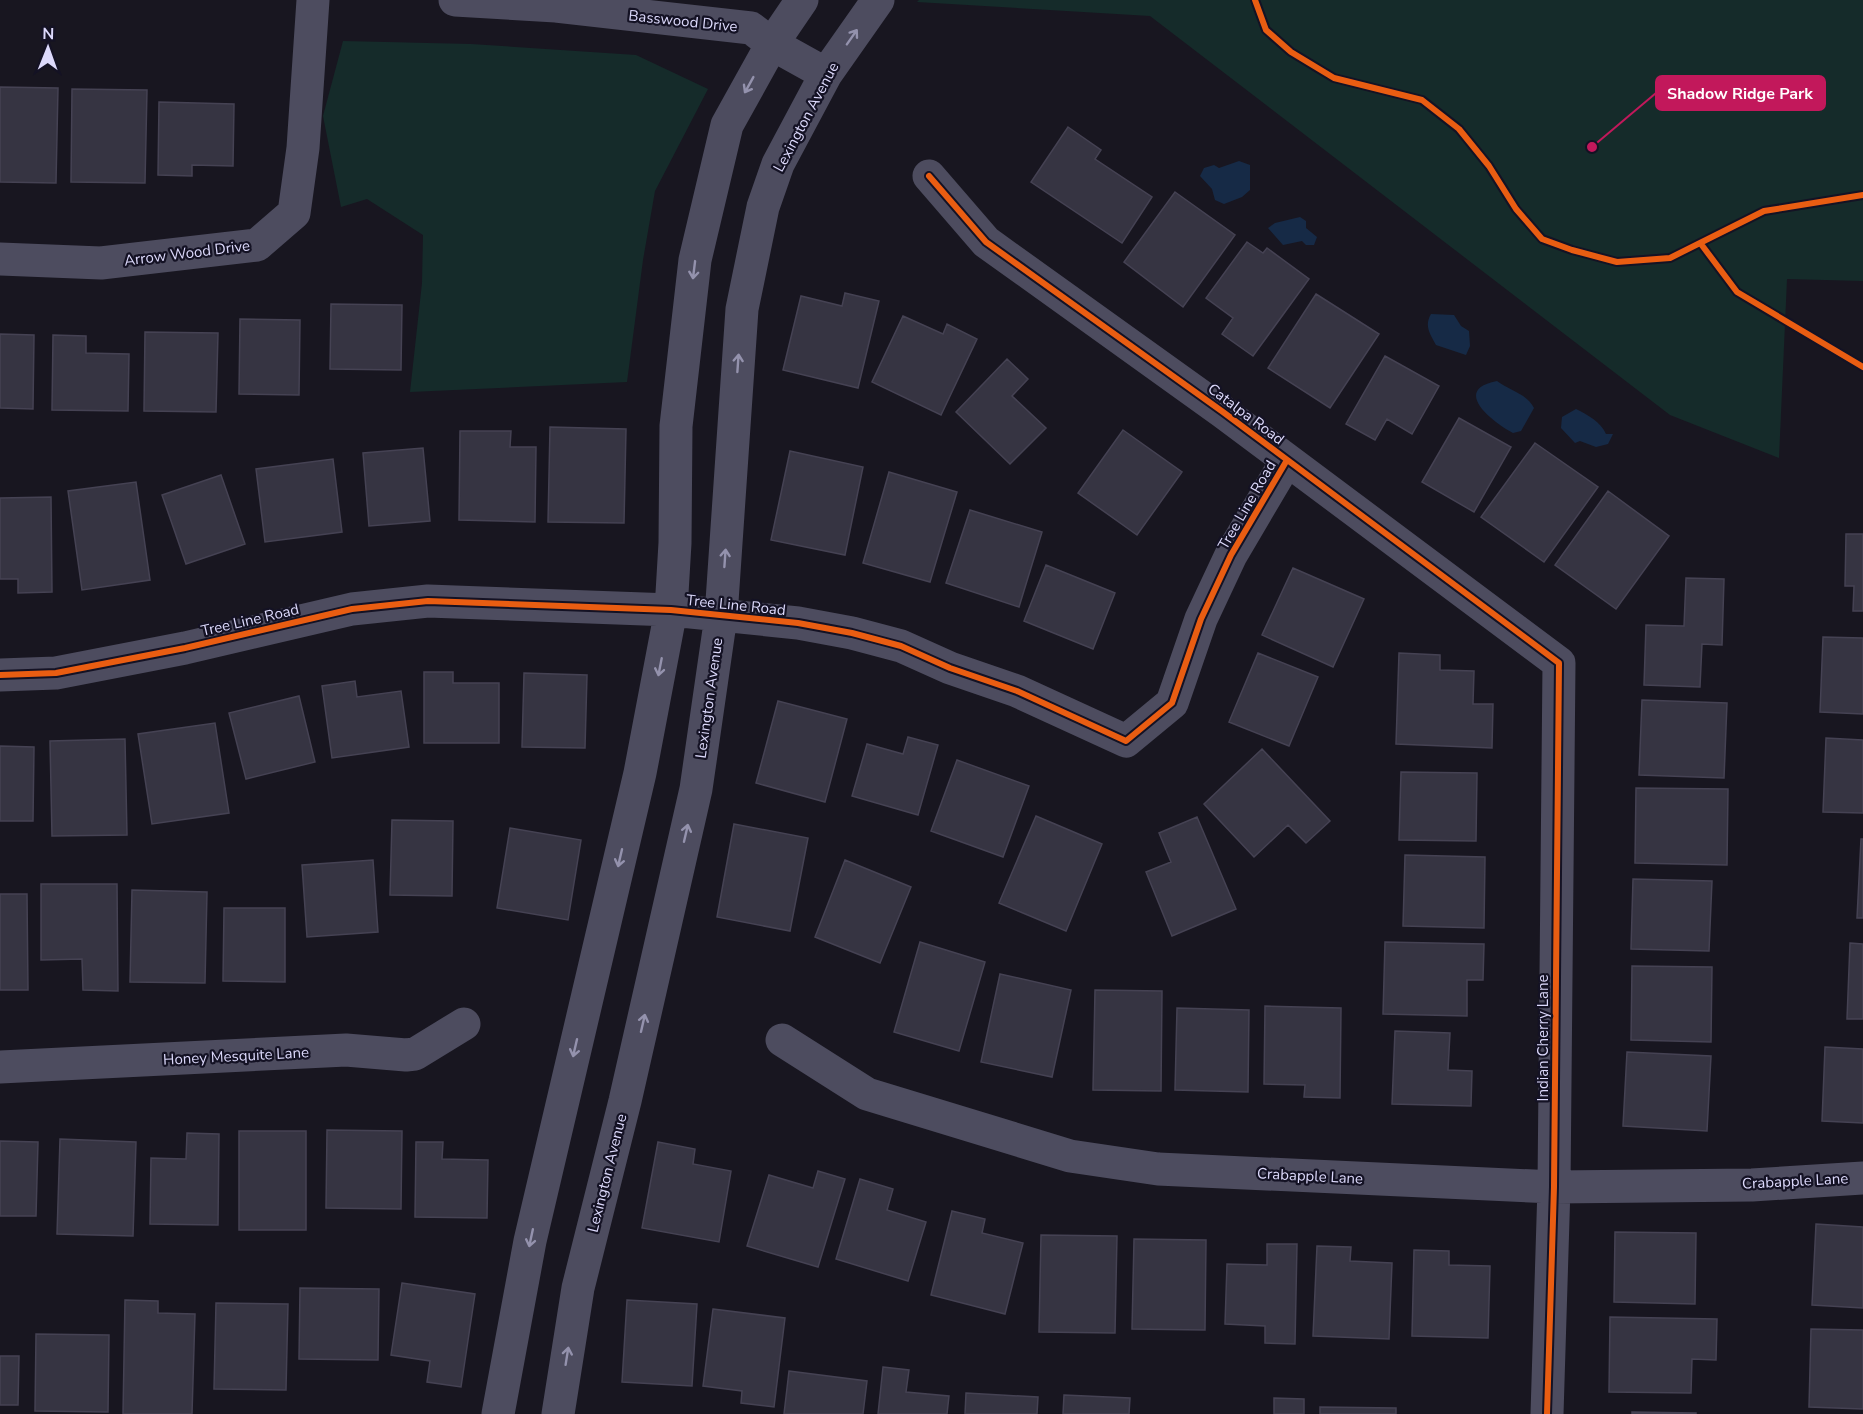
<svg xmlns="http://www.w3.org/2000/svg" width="1863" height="1414" font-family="'Nunito Sans',sans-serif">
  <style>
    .green { fill: #152b2a }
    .water { fill: #162a46 }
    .building { fill: #363442; stroke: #454253; stroke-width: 1.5 }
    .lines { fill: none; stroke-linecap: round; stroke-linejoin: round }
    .minor { stroke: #4d4c5f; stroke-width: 33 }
    .cycleway-casing { stroke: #141224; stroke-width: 10 }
    .cycleway { stroke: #e95d12; stroke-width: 6 }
    .oneway { stroke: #9492ad }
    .labels { text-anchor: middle; stroke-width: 4.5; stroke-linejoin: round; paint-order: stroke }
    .street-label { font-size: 15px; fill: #dcd9fb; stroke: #141224 }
    .leader { fill: none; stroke: #c2185b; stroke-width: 2 }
    .callout-dot { fill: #c2185b; stroke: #141224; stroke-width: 2 }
    .callout { fill: #c2185b; stroke: #c2185b; stroke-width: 2 }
    .callout-label { font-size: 16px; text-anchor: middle; font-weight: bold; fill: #fff }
  </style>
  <rect width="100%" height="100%" fill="#181620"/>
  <!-- green -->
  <path class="green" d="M919,0h944v281l-76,-2 -8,179 -109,-43 -520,-399 -233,-14z
    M343,41l128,3 165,11 72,34 -53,102 -12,69 -16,122 -217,10 12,-109 1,-48 -56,-36 -26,8 -18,-91z"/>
  <!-- water -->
  <path class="water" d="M1239,161l11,4v25l-8,7 -18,7 -9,-4 -3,-11 -12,-13 4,-8 10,-3 5,3z
    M1300,217l6,4v7l11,9 -3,8h-8l-4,-4 -19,4 -15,-17 7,-5z
    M1431,314l23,1 7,11 8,5 1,15 -4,9 -30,-10c-6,-11 -12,-19 -5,-31z
    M1497,381c13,10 29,12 37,27l-13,23 -8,2c-19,-10 -63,-43 -16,-52z
    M1576,409c12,6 25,13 30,25h7l-5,10 -12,3 -16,-6 -5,2 -14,-15 1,-11z"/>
  <!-- building -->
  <path class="building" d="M0,87l58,1 -2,95 -56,-1z
    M72,89l75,1 -2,93 -74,-1z
    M159,102l75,2 -1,62 -41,-1v11l-34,-1z
    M1068,127l33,23 -6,9 57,38 -30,46 -91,-61z
    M1175,192l60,43 -52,72 -59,-45z
    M1247,242l16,11 4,-5 42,31 -56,77 -31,-22 11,-16 -27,-20z
    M845,293l34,8 -21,87 -75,-18 18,-74 41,10z
    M1316,294l63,40 -49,74 -62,-40z
    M331,304l71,1 -1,65 -71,-1z
    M903,316l40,18 4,-10 30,15 -36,76 -69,-33z
    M240,319l60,1 -1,75 -60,-1z
    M145,332l73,1 -2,79 -72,-1z
    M0,334l34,1 -1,74 -33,-1z
    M53,335l33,1v17l43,1 -1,57 -76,-1z
    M1385,356l54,30 -27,48 -25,-15 -12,21 -29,-16z
    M1007,359l21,20 -16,17 34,32 -36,36 -54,-52z
    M1459,418l52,29 -37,65 -52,-30z
    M550,427l76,2 -2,94 -76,-1z
    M1123,430l59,42 -45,63 -59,-42z
    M460,431h51l-1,16h26l-1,75 -76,-2z
    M1535,443l63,44 -54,75 -63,-45z
    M423,448l7,73 -61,5 -6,-73z
    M790,451l73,16 -18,88 -74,-15z
    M333,459l9,73 -77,10 -9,-73z
    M889,472l68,20 -27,90 -67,-19z
    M221,475l24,69 -59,20 -24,-69z
    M136,482l14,98 -68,10 -14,-99z
    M1608,491l61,45 -53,73 -61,-44z
    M51,497l1,95 -34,1v-14h-18v-81z
    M970,510l72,22 -23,75 -73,-24z
    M1846,534h17v77h-10l1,-25h-9z
    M1046,565l69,28 -22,56 -69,-28z
    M1293,568l71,31 -31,68 -71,-32z
    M1686,578l38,1 -2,66 -20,-1 -2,43 -56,-2 2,-60 38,1z
    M1823,637l40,1v76l-43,-2z
    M1258,653l60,24 -29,69 -60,-24z
    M1399,653l41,2v15l34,1 -1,33h20l-1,44 -96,-4z
    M424,672h29v11h46v60h-75z
    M524,673l63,2 -2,73 -63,-1z
    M355,681l2,16 44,-6 8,56 -77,11 -10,-72z
    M299,696l16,66 -69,17 -17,-66z
    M1642,700l85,3 -3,75 -85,-3z
    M778,701l69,18 -22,83 -69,-19z
    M215,723l14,90 -77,11 -14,-90z
    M908,737l30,8 -20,70 -66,-19 15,-52 36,10z
    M1826,738l37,2v73l-40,-1z
    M125,739l2,96 -75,1 -2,-95z
    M0,746l34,1 -1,74h-33z
    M1262,749l68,72 -24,22 -18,-18 -34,32 -50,-53z
    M957,760l72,26 -26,71 -72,-26z
    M1401,772l76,1 -1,68 -77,-1z
    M1636,788l92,1 -1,76 -92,-2z
    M1036,816l66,28 -36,87 -67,-28z
    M1197,817l39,92 -64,27 -26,-64 25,-10 -12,-29z
    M392,820l61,1 -1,75 -62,-1z
    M734,824l74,14 -18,93 -73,-14z
    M510,828l71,12 -13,80 -71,-12z
    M1861,839h2v79h-6z
    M1405,855l80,2 -1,71 -81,-2z
    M373,860l5,72 -71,5 -5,-72z
    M845,860l66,27 -31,76 -65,-26z
    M1633,879l79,2 -3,70 -78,-2z
    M41,884h76l1,107 -35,-1 -1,-31 -41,1z
    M132,890l75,2 -2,91 -75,-1z
    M0,894h27l1,96h-28z
    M224,908h61v74l-62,-1z
    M920,942l65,20 -26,89 -65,-19z
    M1385,942l99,2 -1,36h-16v36l-84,-2z
    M1850,943l13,1v75h-16z
    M1632,966l80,1 -1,75 -80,-2z
    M1000,974l71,16 -19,87 -71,-15z
    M1095,990l67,1 -1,100 -68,-1z
    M1265,1006l76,2 -1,90 -36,-1 1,-12 -41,-1z
    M1177,1008l72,2 -1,82 -73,-2z
    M1395,1031l55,2 -2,37 24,1 -1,35 -79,-2z
    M1825,1047l38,2v74l-41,-2z
    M1627,1052l84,4 -4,75 -84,-5z
    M327,1130l75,1 -1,78 -75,-1z
    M239,1131h67v99h-67z
    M187,1133l32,1 -1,91 -68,-1 1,-66 35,1z
    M60,1139l76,3 -3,94 -76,-2z
    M0,1141l38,1 -2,74h-36z
    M416,1142h27l-1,17 46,1 -1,58 -72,-1z
    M658,1142l37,7 -2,15 38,7 -12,71 -77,-14z
    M818,1171l27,8 -27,88 -71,-21 22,-71 44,13z
    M860,1179l33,10 -6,21 39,12 -18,59 -72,-22z
    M952,1211l33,8 -3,14 41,10 -18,71 -74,-19z
    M1816,1224l47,3v81l-51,-3z
    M1615,1232l81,1 -1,71 -81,-2z
    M1041,1235l76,1 -2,97 -76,-1z
    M1134,1239l72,1 -1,90 -73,-1z
    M1267,1244h30l-2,100 -30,-1v-17l-40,-2 2,-60 40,1z
    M1317,1246l34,1 -1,14 42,2 -3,76 -76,-3z
    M1414,1250l35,1v14l41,1 -2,72 -76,-2z
    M402,1283l73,11 -14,93 -34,-5 3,-21 -39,-6z
    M300,1288l79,1 -1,71 -79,-1z
    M125,1300l33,1v12l37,1 -3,100h-69z
    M627,1300l70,4 -5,82 -70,-4z
    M216,1303l72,1 -2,86 -72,-1z
    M713,1309l72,9 -11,89 -33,-4 1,-12 -39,-5z
    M1610,1317l107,2 -1,41 -24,-1 -1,34 -82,-1z
    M1811,1329l52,1v79l-54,-2z
    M36,1334l73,1 -1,77 -73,-1z
    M0,1356h19l-1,49h-18z
    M883,1367l26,3 -3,22 43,4 -2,18h-69z
    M789,1371l78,10 -4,33h-79z
    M966,1393l72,4 -1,17h-72z
    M1064,1395l66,3 -1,16h-66z
    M1274,1398l30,1v15h-30z
    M1320,1407l76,1v6h-76z
    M1632,1412l64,1v1h-64z"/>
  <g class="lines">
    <!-- minor -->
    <path class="minor" d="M455,0l101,6 195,22 21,16 54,30
      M929,176l57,66 237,170 336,251 -5,524 -7,227
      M0,259l101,4 156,-18 37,-32 9,-65 10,-148
      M0,675l56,-2 129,-25 167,-39 76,-8 243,9 127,13 54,10 49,13 49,22 67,23 109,50 46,-38 29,-84 30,-64 56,-95
      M782,1040l85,54 203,62 88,13 396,18 198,-2 111,-7
      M0,1067l346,-17 60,5 9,-1 49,-30
      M498,1414l32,-173 110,-468 31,-163 4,-67 1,-117 19,-166 32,-135 45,-81 30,-44
      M558,1414l20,-126 47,-187 71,-312 25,-173 21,-307 21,-102 15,-43 48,-90 52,-74"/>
    <!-- cycleway casing -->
    <g class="cycleway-casing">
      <path id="cycleway" d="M1255,0l11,30 25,22 43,26 88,22 37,29 30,37 27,43 26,30 30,11 45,12 53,-4 94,-47 99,-16
        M929,176l57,66 237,170 336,251 -5,524 -7,227
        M1701,244l36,48 126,75
        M0,675l56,-2 129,-25 167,-39 76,-8 243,9 127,13 54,10 49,13 49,22 67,23 109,50 46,-38 29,-84 30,-64 56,-95"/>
    </g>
    <!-- cycleway -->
    <use href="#cycleway" class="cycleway"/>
  </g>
  <!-- one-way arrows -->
  <defs><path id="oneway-shaft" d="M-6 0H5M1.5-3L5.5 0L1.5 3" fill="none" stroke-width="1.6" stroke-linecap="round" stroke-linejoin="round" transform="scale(1.5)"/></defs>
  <g class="oneway">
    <use href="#oneway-shaft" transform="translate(852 37) rotate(-55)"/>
    <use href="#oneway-shaft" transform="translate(749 85) rotate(119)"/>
    <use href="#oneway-shaft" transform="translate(694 270) rotate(97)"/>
    <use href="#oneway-shaft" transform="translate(738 363) rotate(-86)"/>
    <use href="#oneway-shaft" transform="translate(725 558) rotate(-86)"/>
    <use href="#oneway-shaft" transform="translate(660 667) rotate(101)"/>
    <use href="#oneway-shaft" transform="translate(686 833) rotate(-77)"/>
    <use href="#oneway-shaft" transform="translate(620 858) rotate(103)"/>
    <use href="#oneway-shaft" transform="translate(643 1023) rotate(-77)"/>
    <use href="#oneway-shaft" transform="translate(575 1048) rotate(103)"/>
    <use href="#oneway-shaft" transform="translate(531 1238) rotate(102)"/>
    <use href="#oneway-shaft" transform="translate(567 1356) rotate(-81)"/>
  </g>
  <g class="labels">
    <!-- street labels -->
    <g class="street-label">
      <text transform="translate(683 21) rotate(6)" y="5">Basswood Drive</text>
      <text transform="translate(806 117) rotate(-62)" y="5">Lexington Avenue</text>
      <text transform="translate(187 253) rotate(-7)" y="5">Arrow Wood Drive</text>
      <text transform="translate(1246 414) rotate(37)" y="5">Catalpa Road</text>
      <text transform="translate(1247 505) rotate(-60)" y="5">Tree Line Road</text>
      <text transform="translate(736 605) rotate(6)" y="5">Tree Line Road</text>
      <text transform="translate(250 620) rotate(-13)" y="5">Tree Line Road</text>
      <text transform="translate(709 698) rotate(-82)" y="5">Lexington Avenue</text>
      <text transform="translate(1543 1038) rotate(-90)" y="5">Indian Cherry Lane</text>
      <text transform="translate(236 1056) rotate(-3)" y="5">Honey Mesquite Lane</text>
      <text transform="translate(607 1173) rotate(-76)" y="5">Lexington Avenue</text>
      <text transform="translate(1310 1176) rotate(3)" y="5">Crabapple Lane</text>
      <text transform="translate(1795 1181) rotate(-3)" y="5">Crabapple Lane</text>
    </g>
  </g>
  <!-- callouts -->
  <path class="leader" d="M1592 147L1656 93"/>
  <circle class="callout-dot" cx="1592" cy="147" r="6"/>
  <rect class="callout" x="1656" y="76" width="169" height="34" rx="6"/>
  <g class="callout-label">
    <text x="1740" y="99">Shadow Ridge Park</text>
  </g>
  <!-- north arrow -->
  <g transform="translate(48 48) rotate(1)" stroke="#141224" stroke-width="4.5" paint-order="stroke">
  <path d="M0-4.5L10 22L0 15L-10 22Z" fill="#dcd9fb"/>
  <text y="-9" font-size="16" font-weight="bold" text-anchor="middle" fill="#dcd9fb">N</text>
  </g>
</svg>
